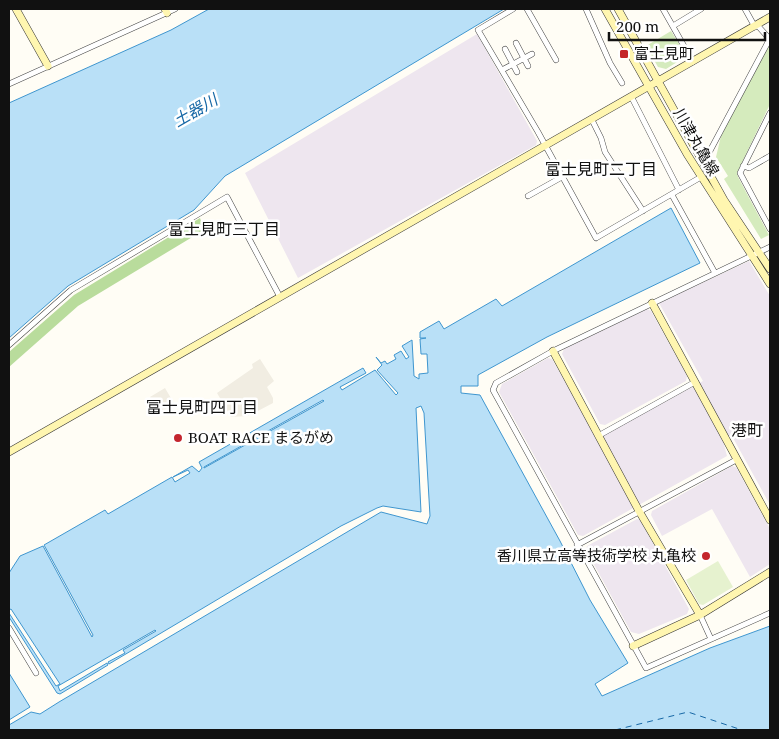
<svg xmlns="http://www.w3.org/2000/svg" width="779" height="739" font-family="'Noto Serif','Noto Sans JP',serif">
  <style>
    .industrial { fill: #eee6ef }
    .green { fill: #d5ebbd }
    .forest { fill: #b9dc9c }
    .pitch { fill: #e6f2cf }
    .plaza { fill: #f1ede2 }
    .water { fill: #b9e0f7; stroke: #3f96cf; fill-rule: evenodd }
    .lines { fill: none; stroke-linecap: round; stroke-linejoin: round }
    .ferry { stroke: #1768a6; stroke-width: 1; stroke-dasharray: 6 5; stroke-linecap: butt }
    .street-casing { stroke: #444; stroke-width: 6 }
    .secondary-casing { stroke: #333; stroke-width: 8 }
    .street { stroke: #fff; stroke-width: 5 }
    .secondary { stroke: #fff6b0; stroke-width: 7 }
    .poi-dot { fill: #c4262e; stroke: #fff; stroke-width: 2 }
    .labels { text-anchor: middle; stroke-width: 5; stroke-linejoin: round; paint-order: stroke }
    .poi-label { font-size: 15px; fill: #111; stroke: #fff; text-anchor: start }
    .street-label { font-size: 15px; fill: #111; stroke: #fff }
    .water-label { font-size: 16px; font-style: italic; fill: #1768a6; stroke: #fff }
    .neighbourhood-label { font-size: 16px; fill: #111; stroke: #fff }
  </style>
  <rect width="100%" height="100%" fill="#fffdf5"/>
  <!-- industrial -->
  <path class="industrial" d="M477,34l60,107 -1,4 -238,133 -53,-105z
    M749,261l21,35v209l-38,-69 -9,5 4,15 -144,80 -5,-1 -79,-143 3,-8 46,-26 4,1 45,80 106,-58 -44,-78z
    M647,309l4,2 36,65 -1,5 -81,44 -5,-1 -38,-70 2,-5z
    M732,466l4,1 34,62v35l-20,13 -38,-68 -50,27 -11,-21 1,-4z
    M637,519l3,1 49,89 -2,5 -48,20 -8,-2 -45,-82 1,-4z"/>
  <!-- green -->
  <path class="green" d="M671,31l13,21 -2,7 -16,10 -8,-2 -12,-21z
    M770,45v59l-33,69 1,4 31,58 -8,4 -37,-60 4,-3 -12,-19 5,-21 41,-82z"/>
  <!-- forest -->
  <path class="forest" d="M200,218l4,12 -126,76 -69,61v-15l65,-57z"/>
  <!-- pitch -->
  <path class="pitch" d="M718,561l15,26 -30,18 -4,-1 -13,-24z"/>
  <!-- plaza -->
  <path class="plaza" d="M260,359l14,22 -7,6 6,11v5l-25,13 -17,1 -14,-24 36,-25 -1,-4z
    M165,388l10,17 -16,8 -9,-16z"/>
  <!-- water -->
  <path class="water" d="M209,9h295l-279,167 -31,34 -126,76 -59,52v-235l162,-73z
    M671,208l29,55 -153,74 -69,38v11h-17v7l19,2 80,146 30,59 38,63 -33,21 7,12 108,-48 60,-22v104h-761v-5l22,-13 9,2 19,-12 322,-190 46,12 3,-8 -6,-103 -3,-7 -5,2 5,104 -38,-6 -6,2 -36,18 -232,138 -1,-2 17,-9 -2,-3 33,-19 -1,-1 -97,56 2,5 47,-28 1,2 -48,29 -3,-1 -48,-76v-4l47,73 4,-2 -49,-75 -2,1v-37l11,-17 23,-10 49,91 1,-2 -49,-90 61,-35 3,4 64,-37 3,5 15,-9 -2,-3 -15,7 19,-11 7,6 3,-4 -3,-6 164,-94 3,5 -26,14 2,3 33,-20 21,25 2,-2 -21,-23 5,-5 -6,-8 5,6 4,-2 2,3 9,-5 -2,-4 7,-4 5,8 3,-2 -7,-11 10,-6 2,36 5,3v-5l9,-1 -1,-19h-6l-1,-15 6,-1h-6v-6l19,-11 5,8 52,-30 6,7zM323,400l1,1 -120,67v-1z
    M9,673l21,34 -21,13z"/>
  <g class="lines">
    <!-- ferry -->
    <path class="ferry" d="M615,730l73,-18 54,18"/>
    <!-- street casing -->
    <g class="street-casing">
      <path id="street" d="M513,9l-35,21 60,102 58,106 105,-61
        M527,9l29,51
        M586,9l24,54 12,20
        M663,9l30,53
        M745,9l10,18
        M673,26l28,-17
        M516,43l12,23
        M505,49l12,23
        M502,70l30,-16
        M9,84l166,-75
        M631,96l48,94
        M770,113l-30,60 30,56
        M592,120l9,18 4,14 38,59
        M703,164l65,-122 -1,-6 -9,-10
        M743,166l6,2 21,-12
        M672,195l43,78
        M528,196l34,-19
        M770,247l-217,104 -57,32 -3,7 153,278 124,-55
        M9,345l62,-55 156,-93 53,100
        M598,436l97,-54
        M577,545l159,-85
        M700,615l11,24
        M9,628l27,45"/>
    </g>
    <!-- secondary casing -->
    <g class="secondary-casing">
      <path id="secondary" d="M16,9l32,57
        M165,9l2,4
        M605,9l82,145 83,130
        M618,9l106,191 46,69
        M652,303l118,217
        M553,351l86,160 61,104
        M9,452l761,-435
        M633,646l67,-31 70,-43"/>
    </g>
    <!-- street -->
    <use href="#street" class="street"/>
    <!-- secondary -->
    <use href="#secondary" class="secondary"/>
  </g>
  <!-- markers -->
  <g class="poi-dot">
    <rect x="619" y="49" width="10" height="10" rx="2.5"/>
    <circle cx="178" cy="438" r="5"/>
    <circle cx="706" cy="556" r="5"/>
  </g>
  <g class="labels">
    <!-- poi labels -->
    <g class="poi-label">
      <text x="634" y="59">富士見町</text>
      <text x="188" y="443">BOAT RACE まるがめ</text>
      <text x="696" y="561" text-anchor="end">香川県立高等技術学校 丸亀校</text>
    </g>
    <!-- street labels -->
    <g class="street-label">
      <text transform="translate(696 142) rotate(60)" y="5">川津丸亀線</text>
    </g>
    <!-- water labels -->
    <g class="water-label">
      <text transform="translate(195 110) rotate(-30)" y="6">土器川</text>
    </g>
    <!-- neighbourhood labels -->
    <g class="neighbourhood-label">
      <text x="601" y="175">富士見町二丁目</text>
      <text x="224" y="235">富士見町三丁目</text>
      <text x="202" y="413">富士見町四丁目</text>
      <text x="747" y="436">港町</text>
    </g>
  </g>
  <!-- border -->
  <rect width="779" height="739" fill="none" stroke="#111111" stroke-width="20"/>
  <!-- scale -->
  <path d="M609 32v8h156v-8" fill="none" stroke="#111111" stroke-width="2.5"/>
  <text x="616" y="32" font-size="15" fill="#111111" stroke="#ffffff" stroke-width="4" paint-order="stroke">200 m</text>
</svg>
